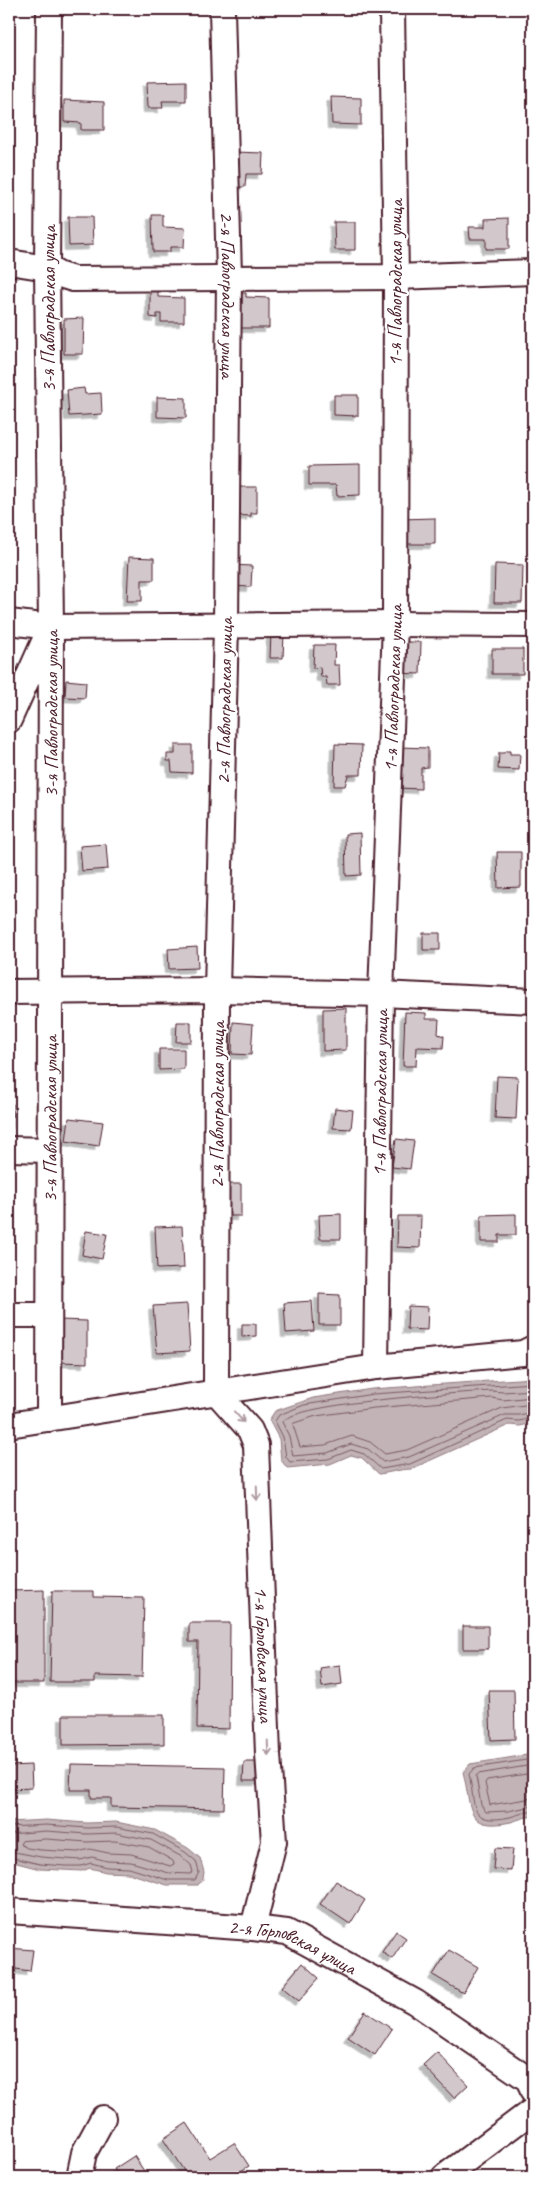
<svg xmlns="http://www.w3.org/2000/svg" width="542" height="2186" font-family="Caveat,sans-serif">
  <style>
    .water { fill: #c1b3b6; stroke: #91787e }
    .lines { fill: none; stroke-linecap: round; stroke-linejoin: round }
    .shore { stroke: #7a5a63; stroke-width: 1 }
    .building { fill: #d2c7cb; stroke: #4a1f2b; filter: url(#shadow) }
    .minor-casing { stroke: #4a1f2b; stroke-width: 28 }
    .minor { stroke: #fff; stroke-width: 24 }
    .oneway { stroke: #ae9aa0 }
    .labels { text-anchor: middle; stroke-width: 4.5; stroke-linejoin: round; paint-order: stroke }
    .street-label { font-size: 20px; fill: #4a1f2b; stroke: #fff }
  </style>
  <defs>
    <filter id="shadow"><feDropShadow dx="-4.5" dy="4.5" stdDeviation="0" flood-color="#0004"/></filter>
  </defs>
  <rect width="100%" height="100%" fill="#fff"/>
  <filter id="ink" filterUnits="userSpaceOnUse"><feTurbulence type="fractalNoise" baseFrequency=".02" numOctaves="2"/><feDisplacementMap in="SourceGraphic" scale="10" xChannelSelector="R" yChannelSelector="G"/><feConvolveMatrix kernelMatrix="1 2 1 2 8 2 1 2 1" color-interpolation-filters="sRGB"/></filter>
  <g filter="url(#ink)">
    <!-- water -->
    <path class="water" d="M533,1378v45l-13,3 -11,-1 -98,44c-12,0 -21,4 -32,5l-17,-16 -11,-3 -21,9 -43,4 -6,-8 -2,-21 -10,-19 6,-9 38,-13 59,-9z
      M533,1754v63c-7,-1 -15,3 -22,5 -47,10 -39,-16 -48,-50l7,-8z
      M46,1820l41,3 29,-1 39,8 33,18 12,10 4,14 -1,7 -5,6h-31l-39,-12 -22,-1 -16,-4 -8,3 -42,-2 -31,-8v-39z"/>
    <g class="lines">
      <!-- shore -->
      <path class="shore" d="M533,1383l-160,11 -69,11 -25,10 -4,6 8,16 3,20 4,5 38,-3 23,-9 13,4 17,15 29,-5 97,-44 12,1 14,-3
        M533,1390l-30,2 -11,-1c-33,2 -194,11 -210,31l7,14 4,20 34,-3 24,-9 17,5 15,13 26,-5 96,-42h14l14,-3
        M533,1397l-30,3 -11,-2 -118,10 -58,8 -22,7 -1,2 7,22 25,-2 27,-9 18,6 15,12 22,-4 95,-42 31,-4
        M533,1759l-59,9 -5,6c7,31 -1,52 41,43 8,-2 15,-6 23,-5
        M533,1765l-55,9 -2,2 5,29 5,7 22,-1 25,-5
        M533,1773l-46,7 -2,3 5,22 43,-7
        M9,1827l37,-2 41,3 29,-1 37,7 32,18 11,9 3,11 -4,8h-27l-39,-12 -22,-1 -16,-4 -10,3h-16l-25,-2 -31,-7
        M9,1834l37,-3 41,3 29,-1 35,7 31,17 9,8 2,7 -3,2 -21,-1 -38,-11 -24,-1 -15,-4 -12,3 -14,-1 -25,-2 -32,-6
        M46,1839l41,3 28,-1 34,6 24,14 1,3 -4,2 -39,-12 -23,-1 -18,-4 -12,3 -37,-2 -14,-2 -7,-4 2,-3z"/>
    </g>
    <!-- building -->
    <path class="building" d="M186,81v20h-24l1,7h-15l-1,-26z
      M331,97l30,1v27l-29,-1z
      M64,100l40,2v28h-23v-7l-17,-1z
      M234,152l29,1 -1,21h-16l-1,13h-12z
      M152,215h11v12l22,1 -1,19h-14v5h-17z
      M68,217h24l1,28 -24,1z
      M509,218v31h-23v-10h-16l-1,-12h16v-8z
      M334,222h21v28h-20z
      M150,289h8v8l26,1v24h-23v-8h-4v4l-7,-1z
      M240,293h6v4l23,1v30h-30z
      M84,318l-1,36h-19v-35z
      M84,388l1,6 16,-1 1,21 -33,2 -2,-26z
      M334,395h24v21l-24,-1z
      M157,397l29,1v20l-29,-1z
      M360,465v30l-23,1 -1,-11h-27v-19z
      M231,487h26v26h-6v3l-21,-1z
      M435,518v26h-36v-25z
      M129,557l25,1v22h-12v21h-15z
      M495,564l28,1 -1,38h-28z
      M230,565l22,1 -1,21 -21,-1z
      M271,633l13,1 -1,24h-13z
      M397,642h24l-1,32 -24,-1z
      M314,645h21l-1,20h5l1,20h-13l-1,-8h-5l-1,-10 -7,1z
      M492,649h31v25h-31z
      M66,680l20,2 -1,16 -20,-1z
      M335,744l27,1 -1,30h-13l-3,11h-11z
      M175,745h17v28l-20,-1 -1,-11h-4v-7h8z
      M400,747l28,1v19l-7,1v21l-22,-1z
      M505,751h5v3h10l-1,16 -21,-1 1,-16h5z
      M360,833l1,42 -15,1 -1,-42z
      M106,844l2,25 -26,2 -2,-25z
      M497,852h24v35l-23,1z
      M423,933h17v17h-17z
      M197,947l1,21 -29,1 -1,-20z
      M346,1008v42l-23,1v-42z
      M405,1012l21,1v6h13l-1,15 6,2 -1,12 -26,-1 -1,19h-13z
      M9,1018h3l-1,25h-2z
      M177,1022h14v20h-15z
      M233,1022l20,2 -2,31 -19,-1z
      M159,1049h25v20l-25,1z
      M497,1076l21,1 -2,42 -21,-1z
      M9,1104h4l-1,25h-3z
      M335,1108l18,2 -2,19 -18,-1z
      M69,1118l34,4 -4,24 -33,-5z
      M396,1139l18,2 -4,28 -18,-2z
      M226,1184h15v32h-15z
      M341,1214v25h-21l-1,-24z
      M516,1214v21h-17v7h-18v-27z
      M398,1216h23l-1,32 -23,-1z
      M182,1226l2,42 -27,1 -2,-42z
      M86,1231l21,3 -5,25 -20,-4z
      M319,1294l21,1v30h-21z
      M312,1301l2,30 -28,2 -2,-30z
      M187,1304l3,47 -33,2 -4,-47z
      M408,1306l20,1 -1,23 -20,-1z
      M60,1320l27,1v42l-27,-1z
      M242,1324h14v12l-14,1z
      M44,1590v93h-35l3,-63h-3v-29z
      M52,1591h42v6l50,1 -2,79 -47,-1v6h-45z
      M189,1623h41l-1,106 -32,-1 1,-86h-9z
      M463,1626h25v23h-25z
      M340,1665l2,19 -20,3 -2,-19z
      M489,1690h25l1,49 -24,1z
      M63,1715h101v29l-101,1z
      M244,1762h18v19h-19z
      M71,1764l154,3 -1,42 -113,-2v-9h-20v-8h-21z
      M31,1765l1,23 -23,1v-23z
      M495,1848l18,1 -2,21 -18,-1z
      M336,1881l29,19 -15,24 -30,-20z
      M396,1931l10,7 -14,21 -10,-7z
      M9,1948l24,2 -3,21 -21,-3z
      M449,1950l29,17 -15,26 -30,-18z
      M302,1963l17,15 -20,23 -17,-14z
      M365,2011l27,18 -17,26 -27,-18z
      M437,2052l31,33 -14,13 -31,-33z
      M187,2123l23,35 24,-15 15,23 -18,11h-43l-25,-38z
      M134,2156l14,21h-28l-6,-8z"/>
    <g class="lines">
      <!-- minor casing -->
      <g class="minor-casing">
        <g id="minor">
          <path id="s1" d="M222,9l7,267 -3,349 -9,365 -1,402 34,38 6,15 12,309 6,88 -21,86"/>
          <path d="M9,262l38,6 13,7 13,4 323,-2 137,-5"/>
          <path d="M9,622l42,5 344,-3 138,1"/>
          <path d="M9,720l38,-85"/>
          <path d="M9,992l208,-2 164,4 152,7"/>
          <path d="M9,1149l40,1"/>
          <path d="M9,1315h39"/>
          <path id="s2" d="M376,1367l5,-373 14,-370 1,-347 -4,-268"/>
          <path id="s3" d="M49,1419l2,-792 -4,-359 2,-259"/>
          <path d="M9,1425l367,-58 147,-14 10,-5"/>
          <path id="s4" d="M9,1911l244,17 34,4 128,70 114,78 4,12"/>
          <path d="M79,2177l5,-24 19,-35"/>
          <path d="M444,2177l89,-67"/>
        </g>
      </g>
      <!-- minor -->
      <use href="#minor" class="minor"/>
    </g>
    <!-- one-way arrows -->
    <defs><path id="oneway-shaft" d="M-6 0H5M1.5-3L5.5 0L1.5 3" fill="none" stroke-width="1.6" stroke-linecap="round" stroke-linejoin="round" transform="scale(1.25)"/></defs>
    <g class="oneway">
      <use href="#oneway-shaft" transform="translate(239 1417) rotate(48)"/>
      <use href="#oneway-shaft" transform="translate(257 1493) rotate(88)"/>
      <use href="#oneway-shaft" transform="translate(268 1748) rotate(88)"/>
    </g>
  </g>
  <g class="labels">
    <!-- street labels -->
    <g class="street-label">
      <text transform="translate(395 283) rotate(-90)" y="7">1-я Павлоградская улица</text>
      <text dy="7" stroke="none"><textPath href="#s1" startOffset="286">2-я Павлоградская улица</textPath></text>
      <text transform="translate(48 309) rotate(-90)" y="7">3-я Павлоградская улица</text>
      <text dy="7" stroke="none"><textPath href="#s2" startOffset="679">1-я Павлоградская улица</textPath></text>
      <text transform="translate(224 701) rotate(-89)" y="7">2-я Павлоградская улица</text>
      <text dy="7" stroke="none"><textPath href="#s3" startOffset="705">3-я Павлоградская улица</textPath></text>
      <text dy="7" stroke="none"><textPath href="#s2" startOffset="274">1-я Павлоградская улица</textPath></text>
      <text transform="translate(217 1105) rotate(-90)" y="7">2-я Павлоградская улица</text>
      <text dy="7" stroke="none"><textPath href="#s3" startOffset="300">3-я Павлоградская улица</textPath></text>
      <text dy="7" stroke="none"><textPath href="#s1" startOffset="1660">1-я Горловская улица</textPath></text>
      <text dy="7" stroke="none"><textPath href="#s4" startOffset="288">2-я Горловская улица</textPath></text>
    </g>
  </g>
  <!-- margin -->
  <rect width="542" height="2186" fill="none" stroke="#fff" stroke-width="30"/>
  <rect x="15" y="15" width="512" height="2156" fill="none" stroke="#4a1f2b" stroke-width="2" filter="url(#ink)"/>
</svg>
